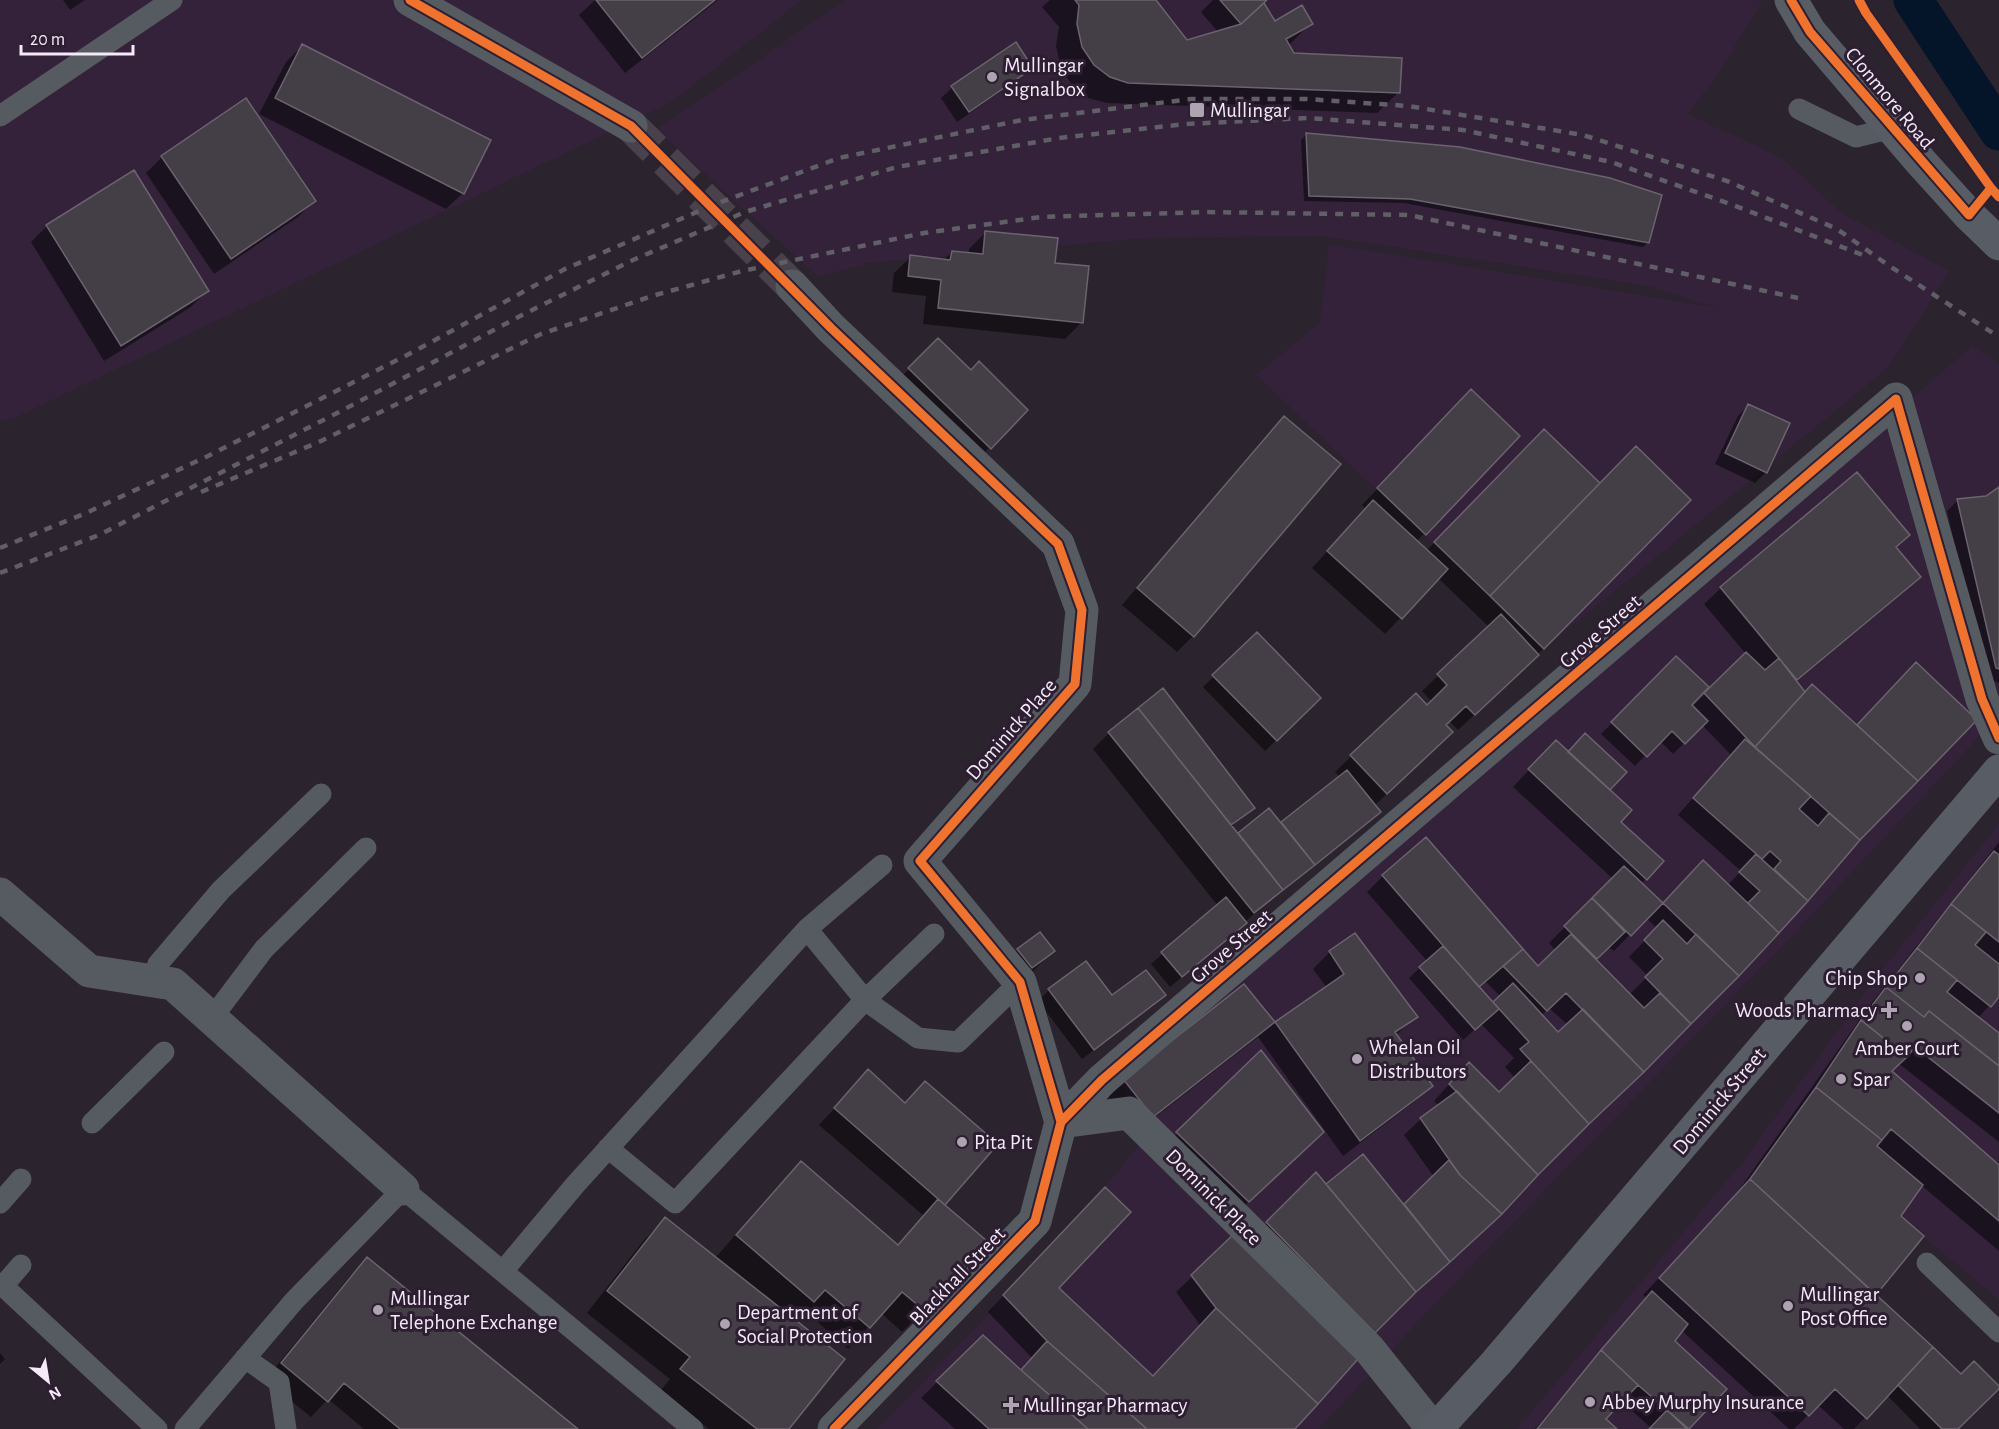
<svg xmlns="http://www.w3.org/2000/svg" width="1999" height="1429" font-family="'Alegreya Sans',sans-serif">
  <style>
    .built { fill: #34223a }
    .shadow { fill: #0007; fill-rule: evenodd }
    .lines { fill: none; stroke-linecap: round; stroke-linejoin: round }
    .canal { stroke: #041429; stroke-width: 39 }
    .building { fill: #443e47; stroke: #6b646e; stroke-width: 1.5 }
    .street-tunnel { stroke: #49414b; stroke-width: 33; stroke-dasharray: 33 16; stroke-linecap: butt }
    .lane { stroke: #565b62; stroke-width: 21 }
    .street { stroke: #565b62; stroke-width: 33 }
    .secondary { stroke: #585d65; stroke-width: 33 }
    .rail { stroke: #605e66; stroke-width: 4.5; stroke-dasharray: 8 8; stroke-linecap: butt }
    .cycleway-casing { stroke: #2d1e32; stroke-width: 13 }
    .cycleway { stroke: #ef722f; stroke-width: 9 }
    .poi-dot { fill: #aea4b1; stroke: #2d1e32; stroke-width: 2 }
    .labels { text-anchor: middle; stroke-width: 6; stroke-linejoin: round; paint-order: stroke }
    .poi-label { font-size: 21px; fill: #f5eaf8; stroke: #2d1e32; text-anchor: start }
    .street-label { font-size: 21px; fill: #f5eaf8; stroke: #2d1e32 }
  </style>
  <rect width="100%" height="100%" fill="#2b232d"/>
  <!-- built -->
  <path class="built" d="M0,0h802l-130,102 -655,315 -17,5z
    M846,0h917l-47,77 -28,37 94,44 61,56 107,57 -62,97 -344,281 -288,-274 64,-53 9,-78 390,64 -72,-22 -325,-50 -174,2 -280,25 -50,14 -162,-148z
    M1972,346l27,18v348l-32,38 -176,187 -363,374 -109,118h-442l108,-111 18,-23 102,-108 35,-43 -17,-65z
    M1999,824v476l-75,-63 -48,58 57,52 -77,82h-339l224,-265 137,-189z"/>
  <!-- shadow -->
  <path class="shadow" d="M63,0h22l-15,10z
    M595,0h123l-93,73 -46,-58z
    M1050,0h105l32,42 31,-10 -17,-20 12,-12h56l-6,5 11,18h37l-23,23 5,8 106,38 -22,21 -270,-10 -19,-5 -15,-12 -12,-17 -5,-23 3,-19 -17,-20z
    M302,46l161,147 -17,16 -187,-95 27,-52z
    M1031,67l-11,11 -63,44 -16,-24 11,-10z
    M1306,135l342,107 -5,5 -239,-44 -100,-2 -3,-61z
    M162,157l152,44 -16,16 -84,57 -68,-101z
    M47,226l160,65 -16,16 -87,54 -73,-119z
    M986,232l67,32 29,58 -17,17 -142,-15 3,-28 -34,-4 2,-19 17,-16 33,3 8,-8 17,2v-5z
    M938,340l33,32 55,38 -47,48 -81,-78z
    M1749,405l17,67 -11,11 -40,-19 23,-48z
    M1455,407l63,29 -102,106 10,9 118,-120 56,54 89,15 -168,171 -63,59 -9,-9 -5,4 -9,23 -61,58v11l-104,83 -25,22 -11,12 -64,53 -19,-23 67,-58 -125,-157 16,-16 144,74 -22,20 7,8 31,-25 11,14 60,-47 -5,-5 80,-77 12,12 5,-5 -10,-11 67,-64 -51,-49 -53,56 -73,-66 54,-59 -4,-4z
    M1284,418l-91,218 -16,16 -55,-47 146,-171z
    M1857,474l38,74 24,29 -16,16 -107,89 9,12 51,32 44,-46 75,40 -116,119 -81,94 -135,138 -110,107 -49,52 -86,78 -40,40 -107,-109 65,-65 10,12 78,21 30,-30 -30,-42 17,-16 18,-13 -5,-5 19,-21 46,14 16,-16 -10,-11 9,-9 -33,-34 -18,16 -54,-62 18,-17 -60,-69 16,-16 155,92 18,-17 -7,-8 64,-64 -100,-92 27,-29 68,32 11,32 43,39 -21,23 21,20 24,-26 41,8 14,-15 -63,-56 53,-60 -29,-30 -29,29 -13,-13 -25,25 -34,-32 75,-76 18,47 52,-51 -42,-50 17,-16zM1646,918l11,10 -28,29 19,19 -19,19 -34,-35 13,-13 6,4zM1486,982l15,15 -8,7 -15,-16zM1549,1008l19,17 -10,9 -17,-18z
    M1999,489v194l-14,-5 -38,-167 11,-11 29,-2z
    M1257,634l62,64 -54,53 -62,-64z
    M1999,842v153l-21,23 21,17v107l-101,-79 -8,8 109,96v84l-78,-66 -22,32 -25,78 82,134h-36l-33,-34 -33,34h-10l-26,-24 -24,24h-5l-108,-99 -8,11 52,48 -38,40h-37l1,-1 -30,-27 -18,18 11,10h-79l112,-131 -4,-3 91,-98 136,-192z
    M1354,935l62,82 -20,18 35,51 -17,16 -71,54 -85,-119 -122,95 -28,-36 16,-16 120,-94 30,38 53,-36 -14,-19 17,-17z
    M1018,950l35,1 -21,21 -35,-1z
    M1049,990l63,7 52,-2 -11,11 -71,53 -44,-58z
    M1261,1053l45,96 -74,68 -71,-68z
    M868,1072l36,32 21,-21 71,61 -53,61 42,36 -61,69 -22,22 -21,-19 -33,36 -44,-39 -10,10 -7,109h-78l-49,-38 10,-12 -83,-66 57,-73 21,-21 50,39 65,-74 21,-21 96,83 27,-30 -105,-91z
    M1088,1206l-31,82 95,89 48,-52 -24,-33 62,-59 55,196h-338l-34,-31 62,-61 37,34 12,-13 -44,-46z
    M367,1259l209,170h-212l-36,-30 -17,18 -46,-37 86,-105z
    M0,1353l5,6 -5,5z"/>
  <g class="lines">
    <!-- canal -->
    <path class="canal" d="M1913,0l86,131"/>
  </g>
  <!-- building -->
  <path class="building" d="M596,0h119l-73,58z
    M1075,0h81l31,40 54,-16 23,-21 11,18 27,-16 11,19 -27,15 8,14 108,5 -2,35 -272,-10 -18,-6 -16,-12 -12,-18 -5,-23 2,-19z
    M1220,0h47l-26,24z
    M1016,42l17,26 -64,44 -18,-26z
    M302,44l189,96 -27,54 -189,-96z
    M246,98l70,103 -85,58 -70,-103z
    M1306,133l154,14 150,31 52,17 -13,48 -239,-44 -101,-3z
    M134,170l75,121 -88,55 -75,-121z
    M985,231l73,7 -3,25 34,3 -6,57 -145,-15 3,-28 -33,-4 2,-21 40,5 2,-9 31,3z
    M938,338l33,32 8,-9 49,49 -37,39 -83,-81z
    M1471,389l49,47 -94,99 -49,-47z
    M1748,404l42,19 -23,50 -42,-20z
    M1284,416l57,48 -147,173 -57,-49z
    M1544,429l56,54 -110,113 -56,-54z
    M1636,446l55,54 -147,149 -54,-53z
    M1857,472l53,63 -14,12 25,30 -124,103 -77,-93z
    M1999,487v182l-3,-1 -39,-169 29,-3z
    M1373,500l75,69 -46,50 -75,-68z
    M1501,614l38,41 -64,60 -9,-9 -20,19 7,7 -66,62 -37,-39 66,-62 11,12 20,-20 -10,-11z
    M1257,632l64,66 -44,43 -65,-66z
    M1746,652l19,18 14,-12 26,34 -50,55 -51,-54z
    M1676,656l33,31 -17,18 16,16 -23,23 -13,-13 -25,26 -36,-35z
    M1916,662l61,58 -59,61 -61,-56z
    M1812,684l106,97 -58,59 -105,-93z
    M1163,688l92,120 -24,17 -93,-117z
    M1138,708l145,182 -29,23 -146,-181z
    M1585,733l42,39 -17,18 -42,-38z
    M1745,739l66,57 -12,13 19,17 11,-13 31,27 -52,61 -34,-32 7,-8 -11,-10 -8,8 -69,-61z
    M1556,740l76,70 -11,12 43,39 -17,19 -119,-111z
    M1347,770l34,42 -66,53 -34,-43z
    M1269,808l46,57 -32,25 -45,-57z
    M1426,837l97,112 -44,38 -97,-112z
    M1994,851l5,4v87l-48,-38z
    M1756,854l52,47 -29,32 -31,-30 12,-12 -21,-19z
    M1703,860l76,73 -40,43 -76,-73z
    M1624,866l39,37 -32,33 -39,-38z
    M1226,897l21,26 -65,54 -21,-25z
    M1592,898l33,34 -28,27 -33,-33z
    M1951,904l35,28 -11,13 24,19v33l-8,10 -74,-59z
    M1663,920l24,24 9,-10 43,42 -48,48 -46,-47 18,-18 -19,-19z
    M1040,932l15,19 -23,17 -15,-19z
    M1355,933l63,84 -23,15 38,54 -73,55 -85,-119 69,-48 -15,-23z
    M1571,934l73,74 16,-15 31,31 -47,48 -78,-79 -19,18 -44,-45 20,-17 15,17z
    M1443,946l56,63 -24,21 -56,-63z
    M1917,948l40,32 -10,12 52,41v33l-70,-55 -5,6 -38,-30z
    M1086,961l26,34 34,-25 20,25 -72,55 -46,-61z
    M1513,983l45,49 25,-23 61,63 -55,52 -69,-75 9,-7 -36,-40z
    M1244,984l31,38 -122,95 -30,-38z
    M1886,987l38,30 5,-6 70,55v47l-84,-66 -8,10 -46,-37z
    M1861,1020l46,37 -15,14 107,94v56l-108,-92 -9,11 -66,-53z
    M1261,1050l63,82 -75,70 -73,-70z
    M1531,1061l58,63 -51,51 -89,-91 20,-22 30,30z
    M868,1069l37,34 20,-22 73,63 -53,61 -111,-97z
    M1816,1087l66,53 -5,6 46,39 -22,31 23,20 -48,59 -126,-116z
    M1457,1091l81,84 -36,39 -42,-39 -40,-57z
    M1363,1154l87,108 -34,30 -90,-108z
    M1449,1160l11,15 42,39 -52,48 -46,-58z
    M801,1161l97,84 40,-46 49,42 -62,70 -23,-19 -32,36 -45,-38 -11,12 -78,-67z
    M1316,1172l100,120 -41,41 -109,-111z
    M1750,1179l183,168 -66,72 -32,-30 -26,27 -150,-138z
    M1105,1187l26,25 -72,76 94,88 63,-68 102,96 -23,25h-148l-100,-88 -44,-46z
    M665,1217l180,142 -56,70h-32l-77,-60 10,-12 -83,-66z
    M1238,1230l120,129 -40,45 -102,-96 -25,-33z
    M367,1257l211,172h-178l-56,-46 -16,19 -47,-39z
    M1652,1291l36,33 -13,17 52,48 -38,40 -51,-44 -37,-35z
    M983,1335l38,35 67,59h-99l-53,-48z
    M1047,1341l100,88h-59l-67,-59z
    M1933,1347l28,27 13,-13 25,25v3l-41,40h-16l-44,-44z
    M1601,1350l37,35 -32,34 11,10h-80z
    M1667,1410l20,19h-38z"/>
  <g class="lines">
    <!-- street-tunnel -->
    <path class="street-tunnel" d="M631,126l161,160"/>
    <!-- lane -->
    <path class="lane" d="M1799,109l57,28 36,-9
      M0,116l172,-116
      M807,929l58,71 53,38 40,4 62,-60
      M153,981l5,-17 63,-74 100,-96
      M212,1018l52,-69 102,-101
      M92,1123l72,-71
      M608,1148l67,55 190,-203 69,-66
      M0,1203l21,-24
      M1927,1263l72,69
      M21,1265l-18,21 154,143
      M503,1271l72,-86 232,-256 75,-64
      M245,1358l34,24 7,47
      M185,1429l109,-128 109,-112 290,240"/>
    <!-- street -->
    <path class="street" d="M410,0l221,126
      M792,286l39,42 227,216 24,66 -7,74 -155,177 100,121 41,140
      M0,894l89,77 84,13 230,205
      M1061,1122l68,-9 240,236 64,80
      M834,1429l201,-208 26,-99 41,-42 794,-681 86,300 17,39"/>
    <!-- secondary -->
    <path class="secondary" d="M1791,0l19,32 111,130 48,53 30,29
      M1436,1429l60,-66 503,-592"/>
    <!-- rail -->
    <path class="rail" d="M201,492l120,-51 220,-107 111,-38 90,-25 182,-38 117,-16 164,-5 204,3 389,83
      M0,548l86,-35 122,-57 205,-104 152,-83 148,-64 126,-47 183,-38 169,-21h116l101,7 175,29 144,46 110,48 51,36 111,72
      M0,573l99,-38 240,-123 189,-100 105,-52 112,-48 152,-45 162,-29 127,-14 122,-6 155,12 148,32 122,43 135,52"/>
    <!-- cycleway casing -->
    <g class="cycleway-casing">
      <path id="cycleway" d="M410,0l221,126 200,202 227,216 24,66 -7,74 -155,177 100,121 41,140
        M1791,0l19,32 159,183 22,-27
        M1859,0l7,13 125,175 8,9
        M834,1429l201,-208 26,-99 41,-42 794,-681 86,300 17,39"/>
    </g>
    <!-- cycleway -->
    <use href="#cycleway" class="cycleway"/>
  </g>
  <!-- markers -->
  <g class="poi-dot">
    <circle cx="992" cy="77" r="6"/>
    <rect x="1189" y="102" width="16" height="16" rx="3"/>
    <circle cx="1920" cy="978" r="6"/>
    <path d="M1886 1001h6v6h6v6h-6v6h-6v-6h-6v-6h6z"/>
    <circle cx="1907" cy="1026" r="6"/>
    <circle cx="1357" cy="1059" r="6"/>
    <circle cx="1841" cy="1079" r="6"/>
    <circle cx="962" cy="1142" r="6"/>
    <circle cx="1788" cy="1306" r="6"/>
    <circle cx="378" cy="1310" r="6"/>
    <circle cx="725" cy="1324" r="6"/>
    <circle cx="1590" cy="1402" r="6"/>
    <path d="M1008 1396h6v6h6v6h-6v6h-6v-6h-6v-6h6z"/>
  </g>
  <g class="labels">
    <!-- poi labels -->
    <g class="poi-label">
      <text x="1004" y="72">Mullingar<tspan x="1004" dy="24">Signalbox</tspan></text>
      <text x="1210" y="117">Mullingar</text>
      <text x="1908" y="985" text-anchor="end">Chip Shop</text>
      <text x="1877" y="1017" text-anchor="end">Woods Pharmacy</text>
      <text x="1369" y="1054">Whelan Oil<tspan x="1369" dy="24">Distributors</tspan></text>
      <text x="1907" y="1055" text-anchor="middle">Amber Court</text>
      <text x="1853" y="1086">Spar</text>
      <text x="974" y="1149">Pita Pit</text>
      <text x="1800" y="1301">Mullingar<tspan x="1800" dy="24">Post Office</tspan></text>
      <text x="390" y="1305">Mullingar<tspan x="390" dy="24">Telephone Exchange</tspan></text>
      <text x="737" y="1319">Department of<tspan x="737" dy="24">Social Protection</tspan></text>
      <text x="1602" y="1409">Abbey Murphy Insurance</text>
      <text x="1023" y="1412">Mullingar Pharmacy</text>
    </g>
    <!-- street labels -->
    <g class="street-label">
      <text transform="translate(1890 98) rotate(50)" y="7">Clonmore Road</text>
      <text transform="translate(1600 631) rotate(-41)" y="7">Grove Street</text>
      <text transform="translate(1011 729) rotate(-49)" y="7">Dominick Place</text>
      <text transform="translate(1231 946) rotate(-41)" y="7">Grove Street</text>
      <text transform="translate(1719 1101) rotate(-50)" y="7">Dominick Street</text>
      <text transform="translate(1214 1197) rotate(45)" y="7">Dominick Place</text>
      <text transform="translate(957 1276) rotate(-46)" y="7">Blackhall Street</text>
    </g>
  </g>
  <!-- north arrow -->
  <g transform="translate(48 1381) rotate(150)" stroke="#2d1e32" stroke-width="4.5" paint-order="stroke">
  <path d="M0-4.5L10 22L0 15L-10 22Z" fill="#f5eaf8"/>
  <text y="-9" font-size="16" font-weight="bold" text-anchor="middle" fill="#f5eaf8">N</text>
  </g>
  <!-- scale -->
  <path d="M21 45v9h112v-9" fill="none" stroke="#f5eaf8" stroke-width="3"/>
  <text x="30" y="45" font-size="18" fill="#f5eaf8" stroke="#2d1e32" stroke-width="4.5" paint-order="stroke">20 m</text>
</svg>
